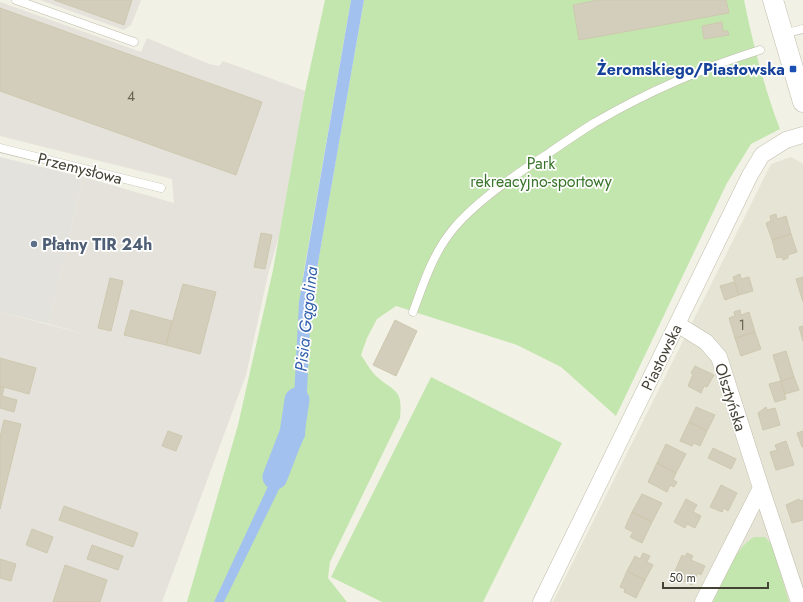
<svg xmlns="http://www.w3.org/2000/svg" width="803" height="602" font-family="Jost,sans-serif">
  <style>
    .residential { fill: #e6e4d4 }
    .industrial { fill: #e4e2da }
    .green { fill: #c3e6af }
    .parking { fill: #e3e2dd }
    .water { fill: #a3c1ee }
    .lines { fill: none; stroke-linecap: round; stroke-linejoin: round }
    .river { stroke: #a3c1ee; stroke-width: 25 }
    .building { fill: #d3cebb; stroke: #cec8af }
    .service-casing { stroke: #c0bdab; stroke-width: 9 }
    .minor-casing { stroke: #c0bdab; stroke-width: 17 }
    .tertiary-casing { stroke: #c0bdab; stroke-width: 21 }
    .service { stroke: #fff; stroke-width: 8 }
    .minor { stroke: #fff; stroke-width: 16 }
    .tertiary { stroke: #fff; stroke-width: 20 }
    .transit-dot { fill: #1a4fb4; stroke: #fff; stroke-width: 1.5 }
    .service-dot { fill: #5c6f8a; stroke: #fff; stroke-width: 1.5 }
    .labels { text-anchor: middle; stroke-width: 3.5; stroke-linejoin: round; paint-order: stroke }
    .number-label { font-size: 14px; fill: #686456 }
    .transit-label { font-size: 16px; font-weight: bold; fill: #164399; stroke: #fff; text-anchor: end }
    .park-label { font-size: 16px; fill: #38742a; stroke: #fff }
    .street-label { font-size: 16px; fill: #444135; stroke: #fff }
    .service-label { font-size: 16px; font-weight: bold; fill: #4e5e75; stroke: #fff; text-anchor: start }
    .water-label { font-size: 17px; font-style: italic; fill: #3261ad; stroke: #fff }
  </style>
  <rect width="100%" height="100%" fill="#f2f1e5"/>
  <!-- residential -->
  <path class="residential" d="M791,157l11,6 1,2v437h-250l218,-438z"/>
  <!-- industrial -->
  <path class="industrial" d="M40,0h101l-10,25 -7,5z
    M0,2l141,50 6,-14 62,26 10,2 4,-5 82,30 -25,142 -12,41 -22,101 -84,227h-162v-290l92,24 -43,-12 34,-147 91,26 -2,-24 -172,-43z"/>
  <!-- green -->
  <path class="green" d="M325,0h26l-48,277 12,2 49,-279h380c9,44 20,87 36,129l-29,15 -24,39 -111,233 -55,-49 -44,-22 -121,-39 -19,13 -10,19 -6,17c5,7 9,15 15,21 19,17 27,12 24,42l-70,144 -2,16 19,24h-160l51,-177 35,-155 32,-179z
    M431,377l131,66 -79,159h-101l-51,-25z
    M754,537h11l7,8 17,57h-76c11,-22 19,-51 41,-65z"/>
  <!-- parking -->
  <path class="parking" d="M0,157l83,20 -34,147 -49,-12z"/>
  <!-- water -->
  <path class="water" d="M351,0h13l-53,303 -6,133 -81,166h-10l78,-167 7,-133z"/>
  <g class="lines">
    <!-- river -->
    <path class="river" d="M275,477l17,-44 5,-33"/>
  </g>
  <!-- building -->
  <path class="building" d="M54,0h78l-8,25z
    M598,0h128l3,13 -150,27 -6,-35z
    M0,8l262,94 -26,73 -236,-84z
    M722,22l1,9h5l1,4 -25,4 -2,-13z
    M776,214l1,5 9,-3 5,18 -19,6 -6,-17 5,-2 -1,-5z
    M261,233l11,2 -7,34 -11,-2z
    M791,234l6,18 -9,3v3l-5,2 -1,-3 -5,1 -5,-18z
    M740,274l1,5 8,-2 4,14 -14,4 -6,-18z
    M803,277v25l-7,-23z
    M110,278l13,3 -12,50 -13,-3z
    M734,282l5,13 -14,5 -5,-14z
    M183,284l33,8 -16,62 -34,-9z
    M131,310l41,11 -6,24 -42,-10z
    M740,310l1,5 8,-3 6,20 -20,6 -6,-20 6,-2 -1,-4z
    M395,320l22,11 -21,45 -23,-11z
    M803,326v15l-4,-14z
    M755,332l6,17 -20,7 -6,-18z
    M786,351l8,26 -13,4 -8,-26z
    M0,358l36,10 -7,26 -29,-8z
    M695,366l19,9 -7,12 -3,-1 -3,7 -13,-7 5,-12 -2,-1z
    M794,377l5,13 -14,4 -4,-13z
    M781,381l5,18 -11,3 -6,-18z
    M0,386l4,2 -2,8 15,4 -3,12 -14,-4z
    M696,407l19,8 -8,16 -18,-9z
    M766,407l1,3 8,-2 5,17 -17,5 -5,-17z
    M4,420l17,4 -21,85v-72z
    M689,422l18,9 -7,15 -6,-3 -2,3 -12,-5z
    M168,431l14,5 -6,15 -14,-5z
    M803,431v16h-1l-5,-14z
    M786,441l8,24 -18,5 -6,-18 7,-2 -2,-5z
    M666,444l20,10 -10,19 -19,-10z
    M713,448l23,11 -5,10 -23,-11z
    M657,463l19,10 -3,7 4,2 -3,5 -4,-2 -3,7 -19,-10z
    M721,485l16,8 -9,18 -4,-3 -2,4 -12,-5z
    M642,494l20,9 -10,19 -20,-10z
    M686,499l11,6 -4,7 8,4 -6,12 -8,-4 -2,4 -11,-6z
    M799,499l1,2 3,-1v20l-11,3 -6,-18z
    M64,506l74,27 -5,14 -74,-27z
    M632,512l20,10 -10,21 -12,-6 3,-5 -8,-4z
    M32,529l21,8 -6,16 -21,-8z
    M92,545l31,11 -5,14 -31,-11z
    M643,553l7,3 -3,6 6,3 -8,15 -18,-9 8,-15 5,3z
    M687,553l6,3 -2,4 14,6 -4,9 -3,-2 -6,12 -19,-9 9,-21 3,2z
    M0,559l16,5 -5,17 -11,-3z
    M65,565l42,15 -7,22h-47z
    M627,571l18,9 -9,18 -12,-6 1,-3 -5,-2z"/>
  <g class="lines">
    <!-- service casing -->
    <g class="service-casing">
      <path id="service" d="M16,0l118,42
        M783,34l20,-5
        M0,148l161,40
        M413,312c11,-30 20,-59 41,-84 23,-27 62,-54 92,-73 16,-11 32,-22 48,-32 53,-31 108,-55 166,-73"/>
    </g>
    <!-- minor casing -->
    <g class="minor-casing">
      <path id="minor" d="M677,324l29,18 13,15 42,131 -58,114
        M761,488l38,114
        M541,602l209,-427 12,-20 24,-15 17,-5"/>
    </g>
    <!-- tertiary casing -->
    <g class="tertiary-casing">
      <path id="tertiary" d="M773,0l30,102"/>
    </g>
    <!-- service -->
    <use href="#service" class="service"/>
    <!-- minor -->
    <use href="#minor" class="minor"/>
    <!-- tertiary -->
    <use href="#tertiary" class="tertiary"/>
  </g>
  <!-- markers -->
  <rect class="transit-dot" x="789" y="65" width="8" height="8" rx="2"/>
  <circle class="service-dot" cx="34" cy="244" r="4"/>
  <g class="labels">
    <!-- number labels -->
    <g class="number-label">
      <text x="131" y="101">4</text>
      <text x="742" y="330">1</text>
    </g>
    <!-- transit labels -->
    <g class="transit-label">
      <text x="785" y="75">Żeromskiego/Piastowska</text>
    </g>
    <!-- park labels -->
    <g class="park-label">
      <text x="541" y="169">Park<tspan x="541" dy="18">rekreacyjno-sportowy</tspan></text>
    </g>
    <!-- street labels -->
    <g class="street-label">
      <text transform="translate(80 168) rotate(14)" y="6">Przemysłowa</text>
      <text transform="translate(661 357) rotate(-64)" y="6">Piastowska</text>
      <text transform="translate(731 397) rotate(72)" y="6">Olsztyńska</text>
    </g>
    <!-- service labels -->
    <g class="service-label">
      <text x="42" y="250">Płatny TIR 24h</text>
    </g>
    <!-- water labels -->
    <g class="water-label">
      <text transform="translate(306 319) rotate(-84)" y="6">Pisia Gągolina</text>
    </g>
  </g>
  <!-- scale -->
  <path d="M663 582v6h105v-6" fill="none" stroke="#444135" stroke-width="2"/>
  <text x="669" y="582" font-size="12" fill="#444135" stroke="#ffffff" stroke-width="3" paint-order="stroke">50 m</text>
</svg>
